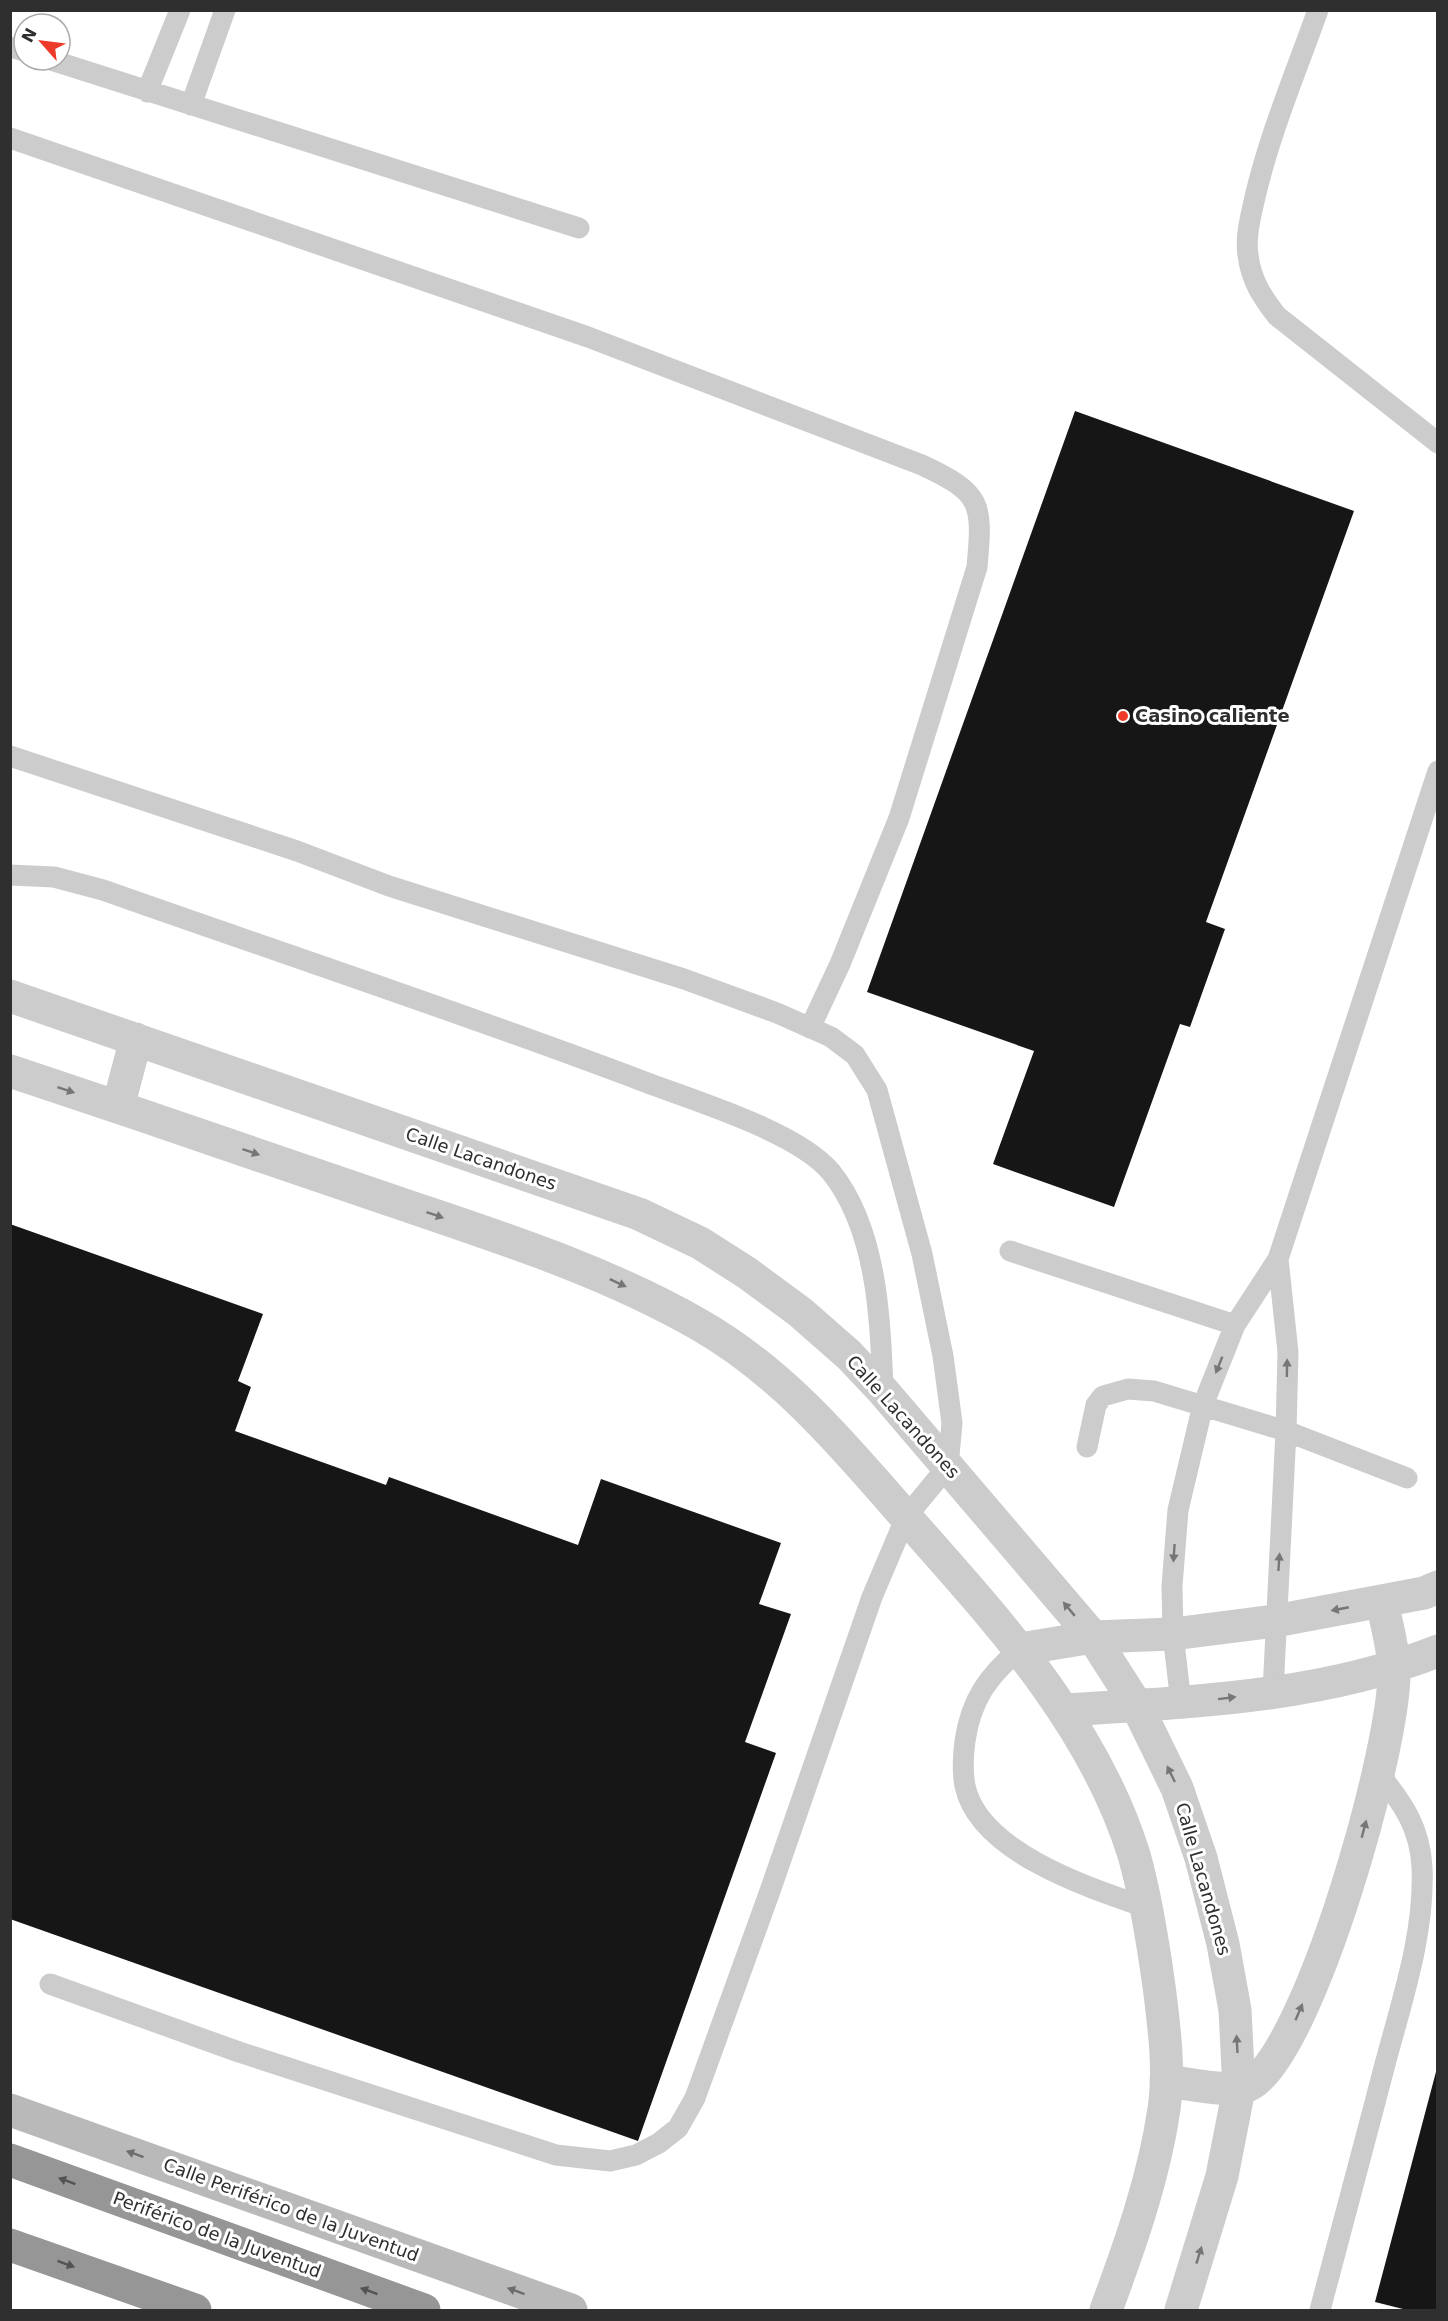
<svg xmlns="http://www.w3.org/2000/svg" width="1448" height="2321" font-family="'DejaVu Sans',sans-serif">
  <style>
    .building { fill: #161616 }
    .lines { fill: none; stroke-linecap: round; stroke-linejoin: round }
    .lane { stroke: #ccc; stroke-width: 21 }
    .street { stroke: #ccc; stroke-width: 33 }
    .secondary { stroke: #b9b9b9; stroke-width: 33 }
    .highway { stroke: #969696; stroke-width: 33 }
    .oneway { fill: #767676 }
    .oneway2 { fill: #6d6d6d }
    .oneway3 { fill: #535353 }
    .poi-dot { fill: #ee3b29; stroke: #fff; stroke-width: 2 }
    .labels { text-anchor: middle; stroke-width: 6; stroke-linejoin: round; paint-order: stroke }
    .poi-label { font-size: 18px; font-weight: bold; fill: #2f2f2f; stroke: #fff; text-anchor: start }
    .street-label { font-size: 18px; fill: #2f2f2f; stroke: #fff }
  </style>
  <rect width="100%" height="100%" fill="#fff"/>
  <!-- building -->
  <path class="building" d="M1075,411l279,100 -148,411 19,7 -35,98 -10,-3 -66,183 -121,-43 41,-113 -167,-59z
    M10,1224l253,90 -25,67 13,6 -16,44 151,54 3,-8 189,68 23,-66 180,64 -22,61 32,10 -46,128 31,11 -138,388 -628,-222z
    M1437,2068l1,242h-31l-32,-8z"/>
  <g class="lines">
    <!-- lane -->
    <path class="lane" d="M1318,10c-22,62 -48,123 -63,187 -4,18 -10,40 -7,58 3,25 14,42 29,61l161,127
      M10,47l14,4
      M51,60l528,168
      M147,92l33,-82
      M191,105l34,-95
      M10,138l578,199 334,128c60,28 61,38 55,102l-78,251 -59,146 -30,64
      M10,756l287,95 92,35 295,93 93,34 54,24 24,18 22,35 45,164 21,102 9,67 -4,43 -42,51 -34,80 -102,294 -75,207 -17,30 -19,15 -23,12 -26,6 -54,-6 -317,-103 -189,-68
      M10,875l44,2 49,13c181,64 363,124 542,192 50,19 153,50 186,90 46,57 50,149 52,219
      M1010,1251l225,74
      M1087,1447l9,-42 7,-9 25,-7 26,2 132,40 121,47
      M1020,1649c-31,26 -49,50 -55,92 -2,15 -3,29 0,45 14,66 124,102 180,121
      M1273,1692l13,-261 2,-79 -10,-93
      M1181,1703l-8,-69 -1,-48 6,-76 25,-105 32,-80 43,-66 160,-488
      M1320,2310c21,-80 43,-161 64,-242 17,-65 41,-133 38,-201 -2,-39 -19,-64 -43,-93"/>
    <!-- street -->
    <path class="street" d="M10,996l629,218 61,29 47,30 53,39 49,43 34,36 210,246 44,69 40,82 24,70 22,86 12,66 4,79 -17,87 -41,134
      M10,1071c127,42 253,86 380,129 105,36 212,69 308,124 90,51 154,132 221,208 85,96 176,197 215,323 12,42 19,88 25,131 5,40 11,83 5,123 -10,69 -34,136 -58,201
      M118,1107l18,-68
      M1020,1649l73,-12 80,-3 102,-13 149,-28 14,-6
      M1064,1710c126,-8 255,-12 374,-59
      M1166,2081c21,2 68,14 85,3 60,-37 146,-342 143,-416 -1,-22 -8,-45 -12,-67"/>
    <!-- secondary -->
    <path class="secondary" d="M10,2110l561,200"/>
    <!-- highway -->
    <path class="highway" d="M10,2160l414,150
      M10,2245l185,65"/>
  </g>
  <!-- one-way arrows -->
  <defs><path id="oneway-solid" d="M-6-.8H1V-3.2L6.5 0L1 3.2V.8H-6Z" transform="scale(1.5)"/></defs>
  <g class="oneway">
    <use href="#oneway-solid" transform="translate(66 1090) rotate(18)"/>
    <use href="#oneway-solid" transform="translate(251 1152) rotate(19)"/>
    <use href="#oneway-solid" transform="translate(435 1215) rotate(19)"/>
    <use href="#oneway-solid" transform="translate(618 1283) rotate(25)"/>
    <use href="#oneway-solid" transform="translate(1219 1365) rotate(112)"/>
    <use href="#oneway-solid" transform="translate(1287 1368) rotate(-89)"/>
    <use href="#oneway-solid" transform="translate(1174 1553) rotate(94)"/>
    <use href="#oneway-solid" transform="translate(1279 1562) rotate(-86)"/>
    <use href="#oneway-solid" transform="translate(1069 1609) rotate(-130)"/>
    <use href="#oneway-solid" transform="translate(1340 1609) rotate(169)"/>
    <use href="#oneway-solid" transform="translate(1227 1698) rotate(-7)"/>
    <use href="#oneway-solid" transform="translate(1171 1774) rotate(-116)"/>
    <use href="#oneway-solid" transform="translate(1364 1829) rotate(-75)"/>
    <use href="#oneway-solid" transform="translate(1299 2012) rotate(-67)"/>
    <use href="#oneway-solid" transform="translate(1237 2044) rotate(-93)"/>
    <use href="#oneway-solid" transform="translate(1199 2255) rotate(-73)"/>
  </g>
  <g class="oneway2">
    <use href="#oneway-solid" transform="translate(135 2154) rotate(-160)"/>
    <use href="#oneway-solid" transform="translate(516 2291) rotate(-160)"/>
  </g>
  <g class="oneway3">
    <use href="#oneway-solid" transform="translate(67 2181) rotate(-160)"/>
    <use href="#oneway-solid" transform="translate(66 2264) rotate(20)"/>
    <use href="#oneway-solid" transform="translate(369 2291) rotate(-160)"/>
  </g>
  <!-- markers -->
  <circle class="poi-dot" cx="1123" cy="716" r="6"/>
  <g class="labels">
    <!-- poi labels -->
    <g class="poi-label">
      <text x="1135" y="722">Casino caliente</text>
    </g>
    <!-- street labels -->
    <g class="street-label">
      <text transform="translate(481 1159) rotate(19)" y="6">Calle Lacandones</text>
      <text transform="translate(903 1417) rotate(48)" y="6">Calle Lacandones</text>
      <text transform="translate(1203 1879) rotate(74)" y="6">Calle Lacandones</text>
      <text transform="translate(291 2210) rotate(20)" y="6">Calle Periférico de la Juventud</text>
      <text transform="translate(217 2235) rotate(20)" y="6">Periférico de la Juventud</text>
    </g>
  </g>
  <!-- border -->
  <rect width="1448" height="2321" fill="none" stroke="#2f2f2f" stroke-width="24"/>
  <!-- north arrow -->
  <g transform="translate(42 42) rotate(298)"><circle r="28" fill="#ffffff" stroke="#acacac" stroke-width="1.5"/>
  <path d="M0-4.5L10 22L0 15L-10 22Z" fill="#ee3b29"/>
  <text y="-9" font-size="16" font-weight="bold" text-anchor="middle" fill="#2f2f2f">N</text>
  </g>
</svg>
